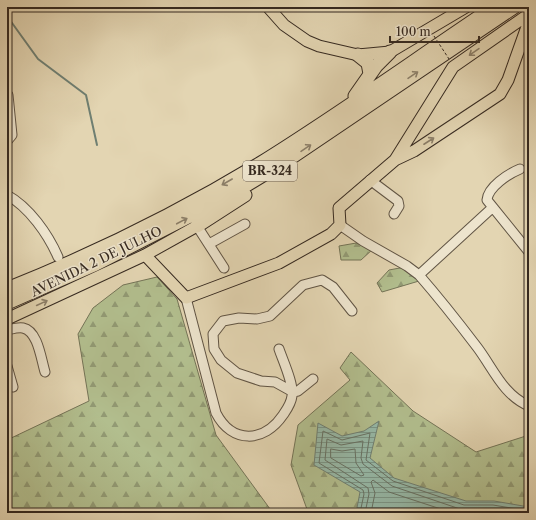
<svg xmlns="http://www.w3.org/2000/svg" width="536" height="520" font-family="'Libre Caslon Text',serif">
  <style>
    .forest { fill: url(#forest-firs); stroke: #747457 }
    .water { fill: url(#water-rules); stroke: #6f7f72 }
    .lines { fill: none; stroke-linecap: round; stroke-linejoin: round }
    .shore { stroke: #667164; stroke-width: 1 }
    .stream { stroke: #6f7f72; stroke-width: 2 }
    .minor-casing { stroke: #605444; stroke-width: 11 }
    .major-casing { stroke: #352920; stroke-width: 13 }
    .highway-casing { stroke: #352920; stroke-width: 15 }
    .minor { stroke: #ede4cd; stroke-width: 9 }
    .major { stroke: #e3d5b2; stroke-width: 11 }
    .highway { stroke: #e3d5b2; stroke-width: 13 }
    .path-bridge { stroke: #352920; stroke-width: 1; stroke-dasharray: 3 2; stroke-linecap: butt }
    .oneway { stroke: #8c7f69 }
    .labels { text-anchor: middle; stroke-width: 3; stroke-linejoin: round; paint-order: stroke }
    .shield { fill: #ede4cd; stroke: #6c6154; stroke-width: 1 }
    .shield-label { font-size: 12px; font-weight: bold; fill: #352920 }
    .street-label { font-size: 13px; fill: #352920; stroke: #ede4cd }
  </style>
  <defs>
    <pattern id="forest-firs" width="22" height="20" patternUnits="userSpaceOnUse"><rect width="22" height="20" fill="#b2be8e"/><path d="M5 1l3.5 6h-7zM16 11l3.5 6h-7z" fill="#929a74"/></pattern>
    <pattern id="water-rules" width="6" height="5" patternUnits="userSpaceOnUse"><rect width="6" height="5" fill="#96b9a8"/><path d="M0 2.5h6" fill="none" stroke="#7b9688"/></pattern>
  </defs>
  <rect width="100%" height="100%" fill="#e3d5b2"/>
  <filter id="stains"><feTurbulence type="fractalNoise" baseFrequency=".005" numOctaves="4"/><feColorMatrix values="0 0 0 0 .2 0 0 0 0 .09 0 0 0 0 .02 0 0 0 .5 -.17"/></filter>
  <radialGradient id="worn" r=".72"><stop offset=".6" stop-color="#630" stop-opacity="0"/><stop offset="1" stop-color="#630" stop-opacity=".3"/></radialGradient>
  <!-- forest -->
  <path class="forest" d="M362,242l11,7 -12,11h-20l-2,-14z
    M405,267l14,14 -37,11 -5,-9 12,-13z
    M157,277l20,22 39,136 57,78h-266v-73l82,-39 -11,-67 15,-26 30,-23z
    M351,352l62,59 63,41 53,-17v78h-249l28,-1 -17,-47 7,-40 52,-45 -10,-12z"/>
  <!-- water -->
  <path class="water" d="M379,421l-9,37 24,20 72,23h28l35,6v6h-173l4,-21 -46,-27 4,-42 24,13 22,-5z"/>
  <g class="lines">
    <!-- shore -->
    <path class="shore" d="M331,449l11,2 13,-2 1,14 8,12 -3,1 -30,-18z
      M360,513l4,-19 -1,-4 -44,-27 4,-32 19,9 28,-7 -4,27 27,21 71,24h29l36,6
      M365,513l4,-19 -1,-6 -43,-28 2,-21 14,6 22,-4 -2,17 2,6 29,22 71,24h30l17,3
      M371,513l4,-20 -4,-11 2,-2 16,12 64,21"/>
    <!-- stream -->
    <path class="stream" d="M7,16l31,43 48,36 11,50"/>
    <!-- minor casing -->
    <g class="minor-casing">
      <path id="minor" d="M7,141l5,-6 -4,-40
        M520,169c-12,5 -32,18 -33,31l42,52
        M370,180l28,21 1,5 -5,8
        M7,195c22,12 41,39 51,62
        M340,225l23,16 44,25 12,9c20,23 39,47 58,72 16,21 26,48 52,59
        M197,226l27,42
        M209,244l36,-20
        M419,275l73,-67
        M186,298l30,115c16,31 48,30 67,2 4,-6 8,-11 9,-19 2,-12 -9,-35 -13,-47
        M7,330c5,-1 11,-3 16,-2 15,3 18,31 22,44
        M7,366l6,21
        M313,379l-15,12 -5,1 -18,-10 -14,-1 -24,-8 -16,-13 -7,-11 -1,-15 10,-13 16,-3 18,1 13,-3 33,-31 19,-5 11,7 19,24"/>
    </g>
    <!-- major casing -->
    <g class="major-casing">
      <path id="major" d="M268,7l16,18 23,16 12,5 39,9 32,-3 76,-45
        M395,160l19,-9 86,-57 8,-14 21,-59
        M145,255l41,43 93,-35 52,-29 9,-9 -1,-17 56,-48 58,-93 76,-53
        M7,319l138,-64 52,-29"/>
    </g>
    <!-- highway casing -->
    <g class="highway-casing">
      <path id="highway" d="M358,55l10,8 2,11
        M355,96l21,-30 14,-14
        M197,226l48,-31
        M7,289c88,-35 173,-77 254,-126 79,-49 155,-104 233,-156
        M7,303l89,-39 129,-66 61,-37 228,-154"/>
    </g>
    <!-- minor -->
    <use href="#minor" class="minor"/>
    <!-- major -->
    <use href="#major" class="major"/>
    <!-- highway -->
    <use href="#highway" class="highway"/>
    <!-- path-bridge -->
    <path class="path-bridge" d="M434,36l15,23"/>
  </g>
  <!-- one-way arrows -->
  <defs><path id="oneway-shaft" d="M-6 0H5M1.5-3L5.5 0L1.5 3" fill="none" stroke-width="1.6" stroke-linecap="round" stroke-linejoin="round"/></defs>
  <g class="oneway">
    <use href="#oneway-shaft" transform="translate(474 52) rotate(145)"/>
    <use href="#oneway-shaft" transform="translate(413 75) rotate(-34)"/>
    <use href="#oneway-shaft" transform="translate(429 141) rotate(-33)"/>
    <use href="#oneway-shaft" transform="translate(306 148) rotate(-34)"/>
    <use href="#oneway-shaft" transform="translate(227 182) rotate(150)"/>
    <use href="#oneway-shaft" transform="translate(182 221) rotate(-28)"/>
    <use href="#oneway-shaft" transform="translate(42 303) rotate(-25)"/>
  </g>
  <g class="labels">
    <!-- shield labels -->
    <rect class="shield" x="243" y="161" width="54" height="20" rx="3"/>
    <g class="shield-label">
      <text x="270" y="175">BR-324</text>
    </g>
    <!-- street labels -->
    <g class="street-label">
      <text transform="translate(96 261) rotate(-26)" y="5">AVENIDA 2 DE JULHO</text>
    </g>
  </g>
  <!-- margin -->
  <rect width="536" height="520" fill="none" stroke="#e3d5b2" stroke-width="24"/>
  <rect x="8" y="8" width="520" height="504" fill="none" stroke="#352920" stroke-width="2"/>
  <rect x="12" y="12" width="512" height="496" fill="none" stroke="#352920"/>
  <!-- scale -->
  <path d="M390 36v6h89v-6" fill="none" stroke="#352920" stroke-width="2"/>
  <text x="396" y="36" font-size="12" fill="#352920" stroke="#ede4cd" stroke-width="3" paint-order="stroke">100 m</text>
  <rect width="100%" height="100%" filter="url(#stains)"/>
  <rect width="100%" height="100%" fill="url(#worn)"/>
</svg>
